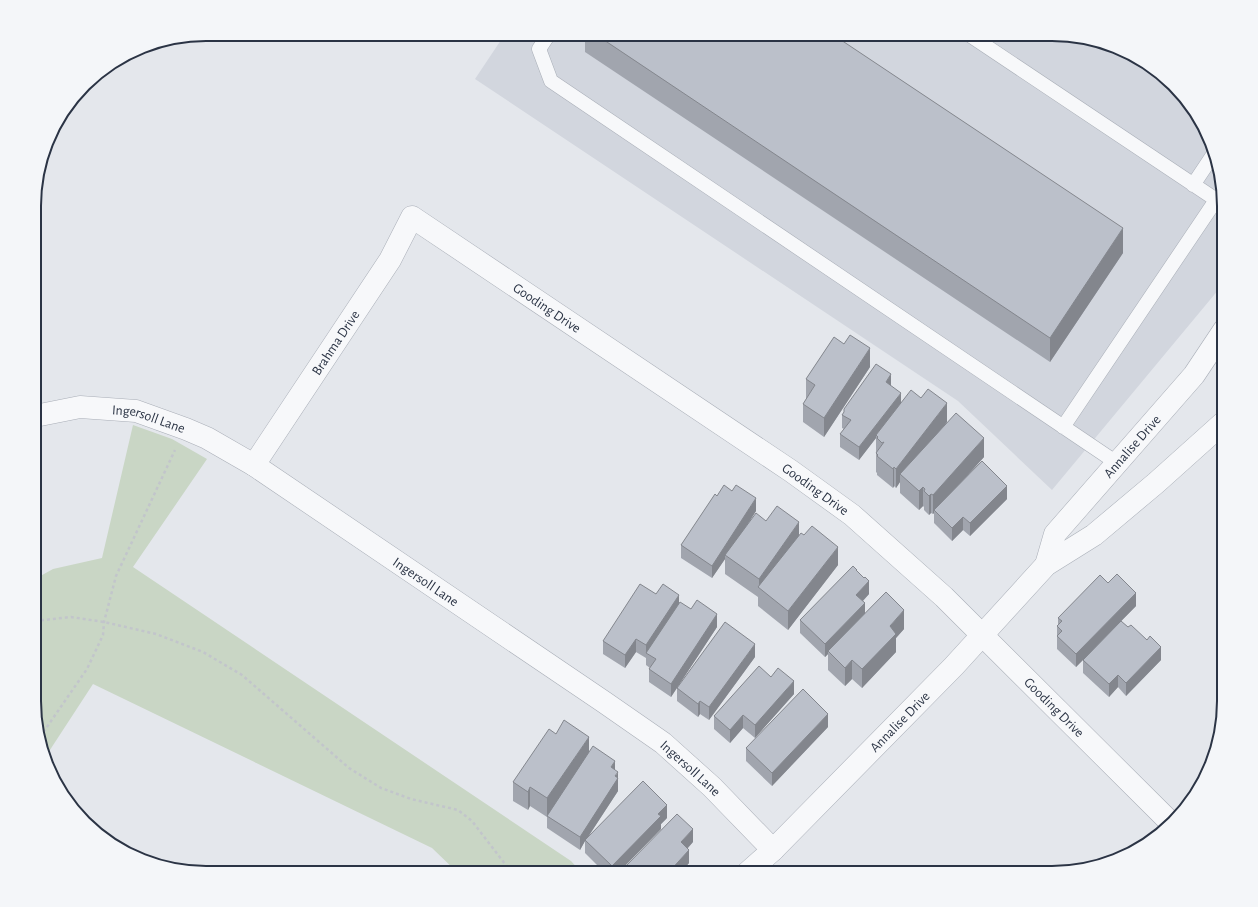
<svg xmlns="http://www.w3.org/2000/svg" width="1258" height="907" font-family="'Alegreya Sans',sans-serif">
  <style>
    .built { fill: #d2d6de }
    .green { fill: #c9d6c5 }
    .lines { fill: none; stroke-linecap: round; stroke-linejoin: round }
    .service-casing { stroke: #a9aeb7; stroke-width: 15 }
    .minor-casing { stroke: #a9aeb7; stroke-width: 23 }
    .path { stroke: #c2c5cb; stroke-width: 2.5; stroke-dasharray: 3 3; stroke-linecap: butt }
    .service { stroke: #f7f8fa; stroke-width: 14 }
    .minor { stroke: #f7f8fa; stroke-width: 22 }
    .wall { fill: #a1a5ae }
    .shaded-wall { fill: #83868d }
    .building { fill: #bbc0ca; stroke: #83868d }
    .labels { text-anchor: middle; stroke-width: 4; stroke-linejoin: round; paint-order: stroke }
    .street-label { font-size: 14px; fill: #2b3445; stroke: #f4f6f9 }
    .rim { fill: none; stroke: #2b3445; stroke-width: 2 }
  </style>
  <rect width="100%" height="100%" fill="#e4e7ec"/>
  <!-- built -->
  <path class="built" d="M505,34h558l55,13 39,23 49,60 18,65v88l-172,207 -94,-89 -483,-322z"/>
  <!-- green -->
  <path class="green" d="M133,425l39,14 35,20 -74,108 438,294 11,12h-124l-26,-25 -339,-164 -47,72 -11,-33v-144l18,-10 49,-11z"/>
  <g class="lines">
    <!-- service casing -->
    <g class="service-casing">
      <path id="service" d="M549,34l-10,15 12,32 566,382
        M968,34l256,171
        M1193,185l20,-30
        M1063,427l153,-227"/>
    </g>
    <!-- minor casing -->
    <g class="minor-casing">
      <g id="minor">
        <path id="s1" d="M35,416l45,-9 56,4 50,18 21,9 47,27 350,237 59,41 49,44 61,63"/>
        <path id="s2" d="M254,465l136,-205 22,-43 379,254 61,44 92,82 225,224"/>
        <path id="s3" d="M1046,565l9,-31 139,-159 30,-45"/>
        <path id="s4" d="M747,873l26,-23 181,-184 92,-101 48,-30 62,-52 68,-61"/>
      </g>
    </g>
    <!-- path -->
    <path class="path" d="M35,621l36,-4 33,5 52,12 47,18 39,23 107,93 32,20 30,11 47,11 14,11 40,52
      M40,737l47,-68 16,-34 1,-13 12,-46 59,-126"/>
    <!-- service -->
    <use href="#service" class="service"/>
    <!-- minor -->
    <use href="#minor" class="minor"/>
  </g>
  <!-- wall -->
  <path class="wall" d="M585,34h247l291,219 -73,109 -465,-310z
    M870,367l-46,70 -21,-15v-18l4,-6h-1v-19z
    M891,386l10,17 46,19 -9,10 46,25 -15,17 38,25 -37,37 -7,-6 -11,11 -18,-18v-10l-1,1 -2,-1 -2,2 -5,-5v-3l-1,-1 -4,4 -19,-17v-11l-4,6 -2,-2 -1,2 -16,-13v-2l-1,-1v-34l-17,22 -19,-13v-13l4,-5 -2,-1v-13l2,-2v-4z
    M717,496l39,15 -5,8 15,2 33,14 39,30 -50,65 -30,-24v-9l-33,-23v-15l-13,19 -31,-20v-13z
    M857,571l12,23 -6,7 2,12 39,16 -8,9v14l-34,36 -10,-9 -7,7 -17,-16v-16l-3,3 -25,-24v-13z
    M1108,583l28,23 -15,15 40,39 -35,36 -8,-9 -9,10 -26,-24v-13l-7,7 -19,-18v-23l1,-1v-7z
    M656,594l23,9 38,24 -46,70 -22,-15v-13l1,-1 -4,-3v-7l-10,-6 -11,16 -22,-14v-13z
    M755,657l-46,63 -9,-6 -2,3 -21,-16v-13z
    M771,677l23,17 -39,44 -12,-10 -13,15 -16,-14v-13z
    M828,727l-56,59 -26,-25v-13z
    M589,753l26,17 3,15v6l-30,46 79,-19 -6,6v5l-43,44h-13l-20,-20v-12l-5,9 -33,-22v-11l-17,-11 -2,4 -15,-9v-19z
    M693,842l-5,6 1,15 -9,10h-55v-6z"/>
  <!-- shaded-wall -->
  <path class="shaded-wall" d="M1123,228v25l-73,109v-24z
    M870,348v19l-46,70v-19z
    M891,374v13l-5,-5z
    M901,393v13l-25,29v3l-17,22v-13z
    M947,403v19l-43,55 -4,-3v8l-4,6v-19z
    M984,438v19l-49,54 -1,-1v3l-1,1v-19z
    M894,467v19l-1,2v-19z
    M1007,486v13l-37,37v-13z
    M923,487v19l-4,4v-19z
    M931,494v19l-2,2v-19z
    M756,498v13l-29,45 -2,-1v4l-13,19v-12z
    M963,517v13l-11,11v-13z
    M799,522v19l-40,47v-9z
    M838,547v18l-50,65v-19z
    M869,581v13l-13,14v-13z
    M1136,593v13l-60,61v-13z
    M679,595v13l-33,45v5v-13z
    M865,603v13l-37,35v3l-3,3v-13z
    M904,610v19l-8,9v14l-34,36v-19l28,-43z
    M717,614v13l-46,70v-13z
    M636,639v13l-11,16v-13z
    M755,644v13l-46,63v-13z
    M1161,647v13l-35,36v-13z
    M852,660v19l-7,7v-18z
    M1118,675v12l-9,10v-13z
    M794,681v13l-39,44v-13z
    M700,701v13l-2,3v-13z
    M828,714v13l-56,59v-13z
    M743,715v13l-13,15v-13z
    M589,737v19l-42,61v-19z
    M615,761v13l-4,-7z
    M618,772v19l-32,49h-1v1l-5,9v-13z
    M530,787v19l-2,4v-18z
    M667,805v13l-6,6v5l-43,44h-6v-7l46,-52z
    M693,829v13l-12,13v-13z
    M689,850v13l-9,10h-12z"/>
  <!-- building -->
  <path class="building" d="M595,34h237l291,194 -73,110z
    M850,335l20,13 -46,70 -21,-14 12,-19 -9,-6 28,-42 10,7z
    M876,364l15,10 -5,8 15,11 -42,54 -19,-13 11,-14 -9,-5 2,-3v-3z
    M928,389l19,14 -51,66 -2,-2 -1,2 -16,-13 1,-1 -2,-2 8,-11 -2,1 -5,-5 1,-1 -2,-2 35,-45 10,8z
    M956,413l28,25 -51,57 -2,-1 -2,2 -5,-5 1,-2 -2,-2 -4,4 -19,-17z
    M982,461l25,25 -37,37 -7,-6 -11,11 -18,-18z
    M724,485l8,6 4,-6 20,13 -44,68 -31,-21 34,-51 2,2z
    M777,506l22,16 -40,57 -34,-24 31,-42 10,8z
    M812,526l26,21 -50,64 -30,-24 43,-54 3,2z
    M853,566l4,4h-1l8,8 1,-1 4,4 -13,14 9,8 -40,41 -25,-24z
    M1117,574l19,19 -60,61 -19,-18 5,-5 -5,-5 5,-5 -4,-3 42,-43 8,8z
    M640,584l16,10 7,-10 16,11 -33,50 -10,-6 -11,16 -22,-14z
    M886,592l18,18 -14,16 6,8 -34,35 -10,-9 -7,8 -17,-17z
    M697,600l20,14 -46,70 -22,-15 7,-10 -10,-6 34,-51 11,7z
    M1121,621l7,6 3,-2 16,15 3,-4 11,11 -35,36 -8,-8 -9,9 -26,-24z
    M725,622l30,22 -46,63 -9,-6 -2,3 -21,-16z
    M759,666l12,11 7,-9 16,13 -39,44 -12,-10 -13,15 -16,-14z
    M803,689l25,25 -56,59 -26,-25z
    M564,720l25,17 -42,61 -17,-11 -2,5 -15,-10 36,-53 7,5z
    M593,746l22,15 -4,6 7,5 -3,4 3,2 -38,59 -33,-21z
    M643,781l24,24 -9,9 3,2 -49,50 -27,-26z
    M677,814l16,15 -12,13 8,8 -21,23h-37l-6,-6z"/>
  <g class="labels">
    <!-- street labels -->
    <g class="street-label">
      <text dy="5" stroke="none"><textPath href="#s2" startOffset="457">Gooding Drive</textPath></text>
      <text dy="5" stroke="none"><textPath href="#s2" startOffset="147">Brahma Drive</textPath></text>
      <text dy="5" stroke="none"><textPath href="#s1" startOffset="116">Ingersoll Lane</textPath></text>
      <text dy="5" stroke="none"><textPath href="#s3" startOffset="149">Annalise Drive</textPath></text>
      <text dy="5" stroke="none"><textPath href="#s2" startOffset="781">Gooding Drive</textPath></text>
      <text dy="5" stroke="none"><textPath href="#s1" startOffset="440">Ingersoll Lane</textPath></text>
      <text dy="5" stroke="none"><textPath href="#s2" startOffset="1105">Gooding Drive</textPath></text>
      <text dy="5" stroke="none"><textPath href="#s4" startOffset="215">Annalise Drive</textPath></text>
      <text dy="5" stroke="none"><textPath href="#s1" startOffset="764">Ingersoll Lane</textPath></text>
    </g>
  </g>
  <!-- crop -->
  <path d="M0 0H1258V907H0ZM206 41H1052A165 165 0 0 1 1217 206V701A165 165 0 0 1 1052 866H206A165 165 0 0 1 41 701V206A165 165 0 0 1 206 41Z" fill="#f4f6f9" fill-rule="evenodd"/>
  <path class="rim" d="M206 41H1052A165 165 0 0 1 1217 206V701A165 165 0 0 1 1052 866H206A165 165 0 0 1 41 701V206A165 165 0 0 1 206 41Z"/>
</svg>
